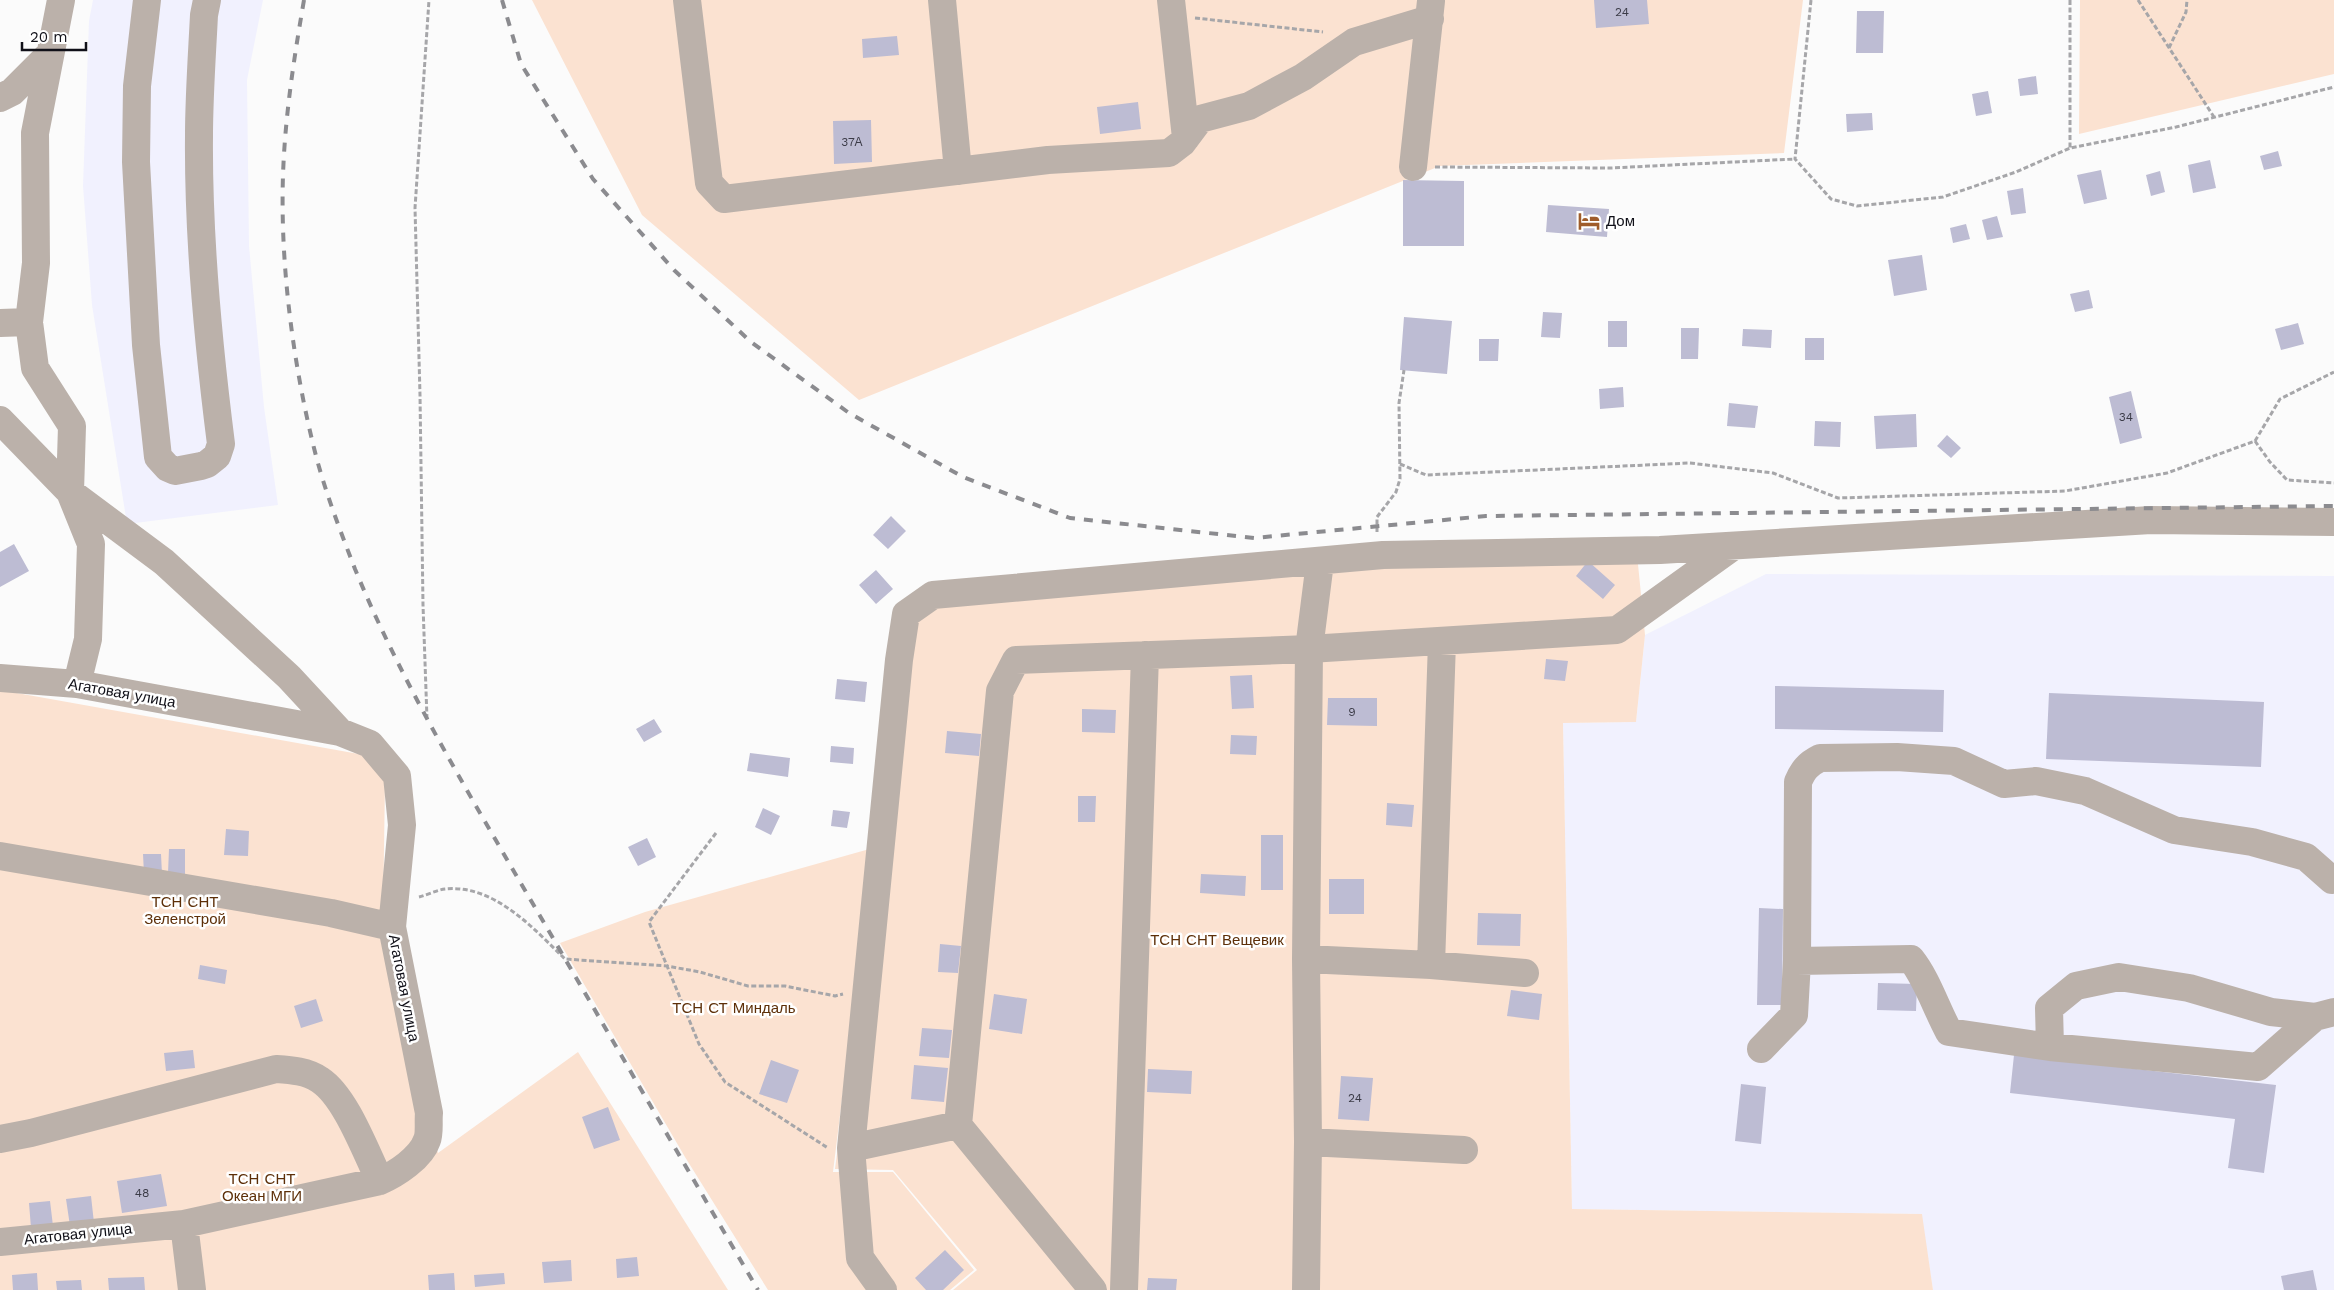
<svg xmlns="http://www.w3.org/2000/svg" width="2334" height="1290" font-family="'Work Sans',sans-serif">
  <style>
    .built { fill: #f1f1fe }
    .green { fill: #fbe2d1 }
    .building { fill: #bdbcd3 }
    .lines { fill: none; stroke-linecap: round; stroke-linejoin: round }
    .path { stroke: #a6a6a9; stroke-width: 3; stroke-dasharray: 5 2.5; stroke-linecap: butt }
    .minor { stroke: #bbb1aa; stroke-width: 28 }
    .rail { stroke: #8b8b8f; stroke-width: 4; stroke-dasharray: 9 9; stroke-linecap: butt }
    .labels { text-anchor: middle; stroke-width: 5; stroke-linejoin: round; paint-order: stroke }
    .number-label { font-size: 12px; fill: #3b3b47 }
    .poi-label { font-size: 15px; fill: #101018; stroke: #fff; text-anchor: start }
    .street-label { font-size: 15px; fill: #101018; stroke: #fff }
    .park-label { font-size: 15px; fill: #5d2f08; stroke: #fff }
  </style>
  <rect width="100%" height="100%" fill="#fbfbfb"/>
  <!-- built -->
  <path class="built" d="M93,0h170l-16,80 2,166 15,161 14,98 -151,19 -35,-219 -9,-119 6,-165z
    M1766,574l568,2v714h-401l-12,-76 -349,-5 -9,-486 73,-1 9,-87z"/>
  <!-- green -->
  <path class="green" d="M532,0h1271l-19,153 -344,13 -581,234 -217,-185z
    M2080,0h254v74l-255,60z
    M1636,544l9,91 -9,87 -73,1 9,486 350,5 11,76h-980l24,-20 -84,-100 -58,-1 74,-574z
    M0,690l370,66 15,26 -2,133 25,133 30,105 140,-101 150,238h-728z
    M873,848l-40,324h60l81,98 -24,20h-182l-83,-133 -125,-214 85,-31z"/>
  <!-- building -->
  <path class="building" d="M1594,0h53l2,24 -53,4z
    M1857,11h27l-1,42h-27z
    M897,36l2,19 -36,3 -1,-19z
    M2036,76l2,18 -18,2 -2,-17z
    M1988,91l4,22 -16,3 -4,-22z
    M1138,102l3,27 -41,5 -3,-27z
    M1872,113l1,17 -26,2 -1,-18z
    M871,120l1,42 -38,2 -1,-43z
    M2278,151l4,15 -18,4 -4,-14z
    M2210,160l6,28 -23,5 -5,-28z
    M2101,170l6,29 -23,5 -7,-29z
    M2160,171l5,21 -14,4 -5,-21z
    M1403,180l61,1v65h-61z
    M2023,188l3,25 -15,2 -4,-24z
    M1548,205l61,4 -2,28 -61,-5z
    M1997,216l6,21 -16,3 -5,-20z
    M1966,224l4,15 -17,4 -3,-15z
    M1922,255l5,35 -33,6 -6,-36z
    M2089,290l4,18 -18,4 -5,-18z
    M1543,312l19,1 -2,25 -19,-1z
    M1404,317l48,4 -5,53 -47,-4z
    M1608,321h19v26h-19z
    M2298,323l6,21 -23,6 -6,-21z
    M1681,328h18l-1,31h-17z
    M1743,329l29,1 -1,18 -29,-2z
    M1805,338h19v22h-19z
    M1479,339h20l-1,22h-19z
    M1623,387l1,20 -24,2 -1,-20z
    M2131,391l11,47 -22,6 -11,-47z
    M1729,403l29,3 -3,22 -28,-2z
    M1916,414l1,33 -41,2 -2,-33z
    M1815,421l26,1 -1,25 -26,-1z
    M1947,435l14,13 -10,10 -14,-12z
    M891,516l15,15 -18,18 -15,-14z
    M14,544l15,27 -29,16v-35z
    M1588,561l27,24 -12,14 -27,-23z
    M876,570l17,19 -17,15 -17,-19z
    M1546,659l22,2 -3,20 -21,-2z
    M1252,675l2,33 -22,1 -2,-33z
    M837,679l30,3 -2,20 -30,-3z
    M1775,686l169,4 -1,42 -168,-3z
    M2049,693l215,9 -3,65 -215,-8z
    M1328,698h49v28l-50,-1z
    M1082,709l34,1 -1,23 -33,-1z
    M654,719l8,13 -18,10 -8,-13z
    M947,731l34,3 -2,22 -34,-3z
    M1231,735l26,1 -1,19 -26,-1z
    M831,746l23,2 -1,16 -23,-2z
    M750,753l40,5 -2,19 -41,-6z
    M1078,796h18l-1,26h-17z
    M1387,803l27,2 -2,22 -26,-2z
    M763,808l17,8 -9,19 -16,-8z
    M833,810l17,2 -3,16 -16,-2z
    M226,829l23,2 -1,25 -24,-1z
    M1261,835h22v55h-22z
    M647,838l9,19 -18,9 -10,-19z
    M169,849h16v25l-17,-1z
    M143,854h18l1,20h-18z
    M1201,874l45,2 -1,20 -45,-3z
    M1329,879h35v35h-35z
    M1759,908l24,1 -1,96h-25z
    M1478,913l43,1 -1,32 -43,-1z
    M940,944l21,2 -3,27 -20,-1z
    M200,965l27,5 -2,14 -27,-5z
    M1878,983l39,1 -1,27 -39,-1z
    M1511,990l31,4 -3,26 -32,-4z
    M994,994l33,5 -5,35 -33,-5z
    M316,999l7,22 -22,7 -7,-22z
    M922,1028l30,2 -3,28 -30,-2z
    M193,1050l2,18 -29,3 -2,-18z
    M2014,1055l262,30 -12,88 -36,-5 7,-49 -225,-26z
    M771,1060l28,10 -12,33 -28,-9z
    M914,1065l34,3 -4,34 -33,-3z
    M1148,1069l44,2 -1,23 -44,-2z
    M1341,1076l32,2 -4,43 -31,-2z
    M1741,1084l25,3 -5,57 -26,-3z
    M608,1107l12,33 -26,9 -12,-32z
    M161,1174l6,32 -45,7 -5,-32z
    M91,1196l3,27 -24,3 -4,-27z
    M50,1201l3,25 -22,2 -2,-25z
    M945,1250l19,20 -21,20h-17l-11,-12z
    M637,1257l2,19 -22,2 -1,-19z
    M571,1260l1,21 -28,2 -2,-21z
    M2313,1270l4,20h-33l-3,-14z
    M37,1273l1,17h-25l-1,-15z
    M454,1273l1,17h-26l-1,-15z
    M504,1273l1,11 -30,3 -1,-12z
    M144,1277l1,13h-36l-1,-12z
    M1148,1278l29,1 -1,11h-29z
    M81,1280l1,10h-25l-1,-9z"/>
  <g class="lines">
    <!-- path -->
    <path class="path" d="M1811,0l-16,159 36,40 26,7 86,-9 73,-25 54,-24 106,-21 158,-40
      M2070,0v148
      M2138,0l76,117
      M1195,18l128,14
      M2169,48l17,-36 1,-12
      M1435,167l175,1 185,-9
      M2255,441l25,-42 54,-27
      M1400,464l26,11 264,-12 83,10 65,25 227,-7 102,-18 88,-32 15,21 17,18 47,3
      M1377,532v-15l19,-25 4,-13 -1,-76 5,-33
      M427,719l-4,-114 -3,-210 -5,-187 14,-208
      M716,833l-67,89 50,122 26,38 103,66
      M419,897c8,-2 18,-7 26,-8 49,-5 88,39 120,70l102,7 33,6 48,14h37l50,10 8,-2"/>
    <!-- minor -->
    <path class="minor" d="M61,0l-26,133 1,130 -7,59 6,46 37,58 -2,66 21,52 -3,95 -11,45
      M147,0l-10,86 -1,76 10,183 12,112 10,11 7,3 26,-5 6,-2 10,-8 4,-12c-13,-102 -23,-205 -22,-308 0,-40 3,-81 5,-121l3,-15
      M687,0l22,183 15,16 324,-39 121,-7 13,-10 18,-24 49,-13 54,-29 51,-35 76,-23
      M942,0l16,171
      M1171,0l15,138
      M0,98l12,-6 37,-37
      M1413,167l18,-166
      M0,323l29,-1
      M0,420l70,72 94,70 125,115 51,55
      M1320,562l-11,87 308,-19 117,-84
      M0,678l77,6 263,48 30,12 27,32 5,49 -10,102 37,186c-1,8 1,20 -2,27 -6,18 -31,34 -47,41l-196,43 -184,18
      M0,856l331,57 61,14
      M1306,959l125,6 94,8
      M1797,961l114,-2c16,20 25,49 38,73l101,15 208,20 57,-50
      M1431,965l11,-323
      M2050,1047l-1,-39 27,-22 43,-9 70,11 82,24 44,5 19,-5
      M1761,1049l33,-34 3,-54 1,-179c5,-12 10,-18 22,-24l77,-1 57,4 50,23 32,-3 49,10 89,39 78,12 54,15 26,23
      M958,1125l42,-434 16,-31 293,-11 -3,310 2,183 -2,148
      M0,1139l31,-6 245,-64c15,1 31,2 44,11 26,17 46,73 60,101
      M1308,1142l156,8
      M851,1148l107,-23 135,165
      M184,1224l8,66
      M883,1290l-23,-32 -9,-110 48,-488 7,-46 27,-19 450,-40 277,-5 491,-30 183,2
      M1124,1290l21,-635"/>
    <!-- rail -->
    <path class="rail" d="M304,0c-10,58 -19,116 -21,175 -3,89 10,188 31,273 10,41 26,82 41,121 44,107 103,206 161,306 81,138 161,277 242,415
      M502,0l19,64 72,115 81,91 77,72 98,71 114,64 107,41 184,20 232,-22 848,-10"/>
  </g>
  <!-- icons -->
  <defs>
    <g id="hotel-bare" transform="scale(1.725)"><path d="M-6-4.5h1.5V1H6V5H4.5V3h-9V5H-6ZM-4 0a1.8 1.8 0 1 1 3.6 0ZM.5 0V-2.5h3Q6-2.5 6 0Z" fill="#9f5c2a" stroke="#fff" stroke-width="2.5" paint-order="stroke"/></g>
  </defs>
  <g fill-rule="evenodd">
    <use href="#hotel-bare" x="1589" y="221"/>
  </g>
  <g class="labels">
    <!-- number labels -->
    <g class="number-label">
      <text x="1622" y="16">24</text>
      <text x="852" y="146">37А</text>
      <text x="2126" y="421">34</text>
      <text x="1352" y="716">9</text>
      <text x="1355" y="1102">24</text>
      <text x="142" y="1197">48</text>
    </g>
    <!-- poi labels -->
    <g class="poi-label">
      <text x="1606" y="226">Дом</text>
    </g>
    <!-- street labels -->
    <g class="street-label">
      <text transform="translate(122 693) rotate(10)" y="5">Агатовая улица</text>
      <text transform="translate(404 988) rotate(79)" y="5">Агатовая улица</text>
      <text transform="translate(78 1234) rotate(-6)" y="5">Агатовая улица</text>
    </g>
    <!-- park labels -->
    <g class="park-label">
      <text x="185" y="907">ТСН СНТ<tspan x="185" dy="17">Зеленстрой</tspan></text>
      <text x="1217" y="945">ТСН СНТ Вещевик</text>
      <text x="734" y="1013">ТСН СТ Миндаль</text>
      <text x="262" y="1184">ТСН СНТ<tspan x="262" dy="17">Океан МГИ</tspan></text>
    </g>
  </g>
  <!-- scale -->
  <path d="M22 42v8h64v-8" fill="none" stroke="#101018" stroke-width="2.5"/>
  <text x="30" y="42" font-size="15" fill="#101018" stroke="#ffffff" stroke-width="4" paint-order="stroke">20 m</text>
</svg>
